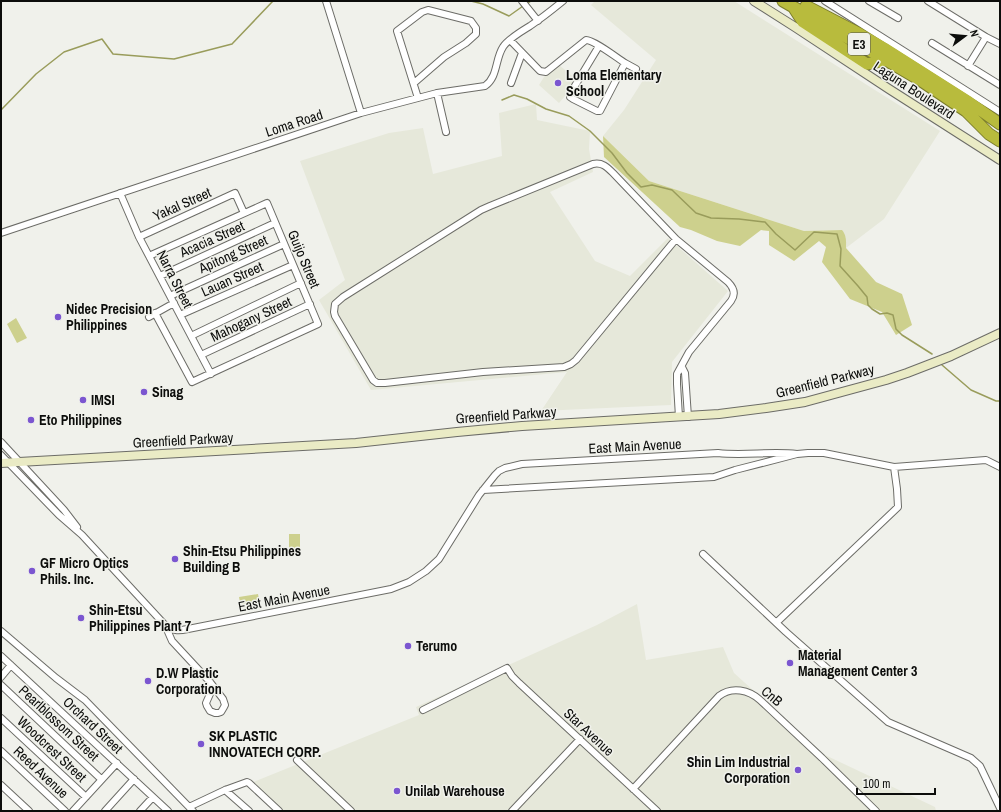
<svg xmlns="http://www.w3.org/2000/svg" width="1001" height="812" font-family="'Archivo Narrow',sans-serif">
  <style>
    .built { fill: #e6e8da }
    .green { fill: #cdd08d }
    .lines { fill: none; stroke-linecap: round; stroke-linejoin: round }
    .stream { stroke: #999c5b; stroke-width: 1.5 }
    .minor-casing { stroke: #6c6c67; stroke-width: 8 }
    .secondary-casing { stroke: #6c6c67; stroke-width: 10 }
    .motorway-casing { stroke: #7c7e2c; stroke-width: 13 }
    .minor { stroke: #fff; stroke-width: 6 }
    .secondary { stroke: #eaebc5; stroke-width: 8 }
    .motorway { stroke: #b8bb3d; stroke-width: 11 }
    .poi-dot { fill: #7b56d0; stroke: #f0f1eb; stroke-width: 1.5 }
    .labels { text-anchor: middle; stroke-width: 3; stroke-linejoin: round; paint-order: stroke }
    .shield { fill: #f0f1eb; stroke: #50514e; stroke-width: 1 }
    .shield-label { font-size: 13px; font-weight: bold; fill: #0c0d0b }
    .poi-label { font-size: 14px; font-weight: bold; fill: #0c0d0b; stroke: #f0f1eb; text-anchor: start }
    .street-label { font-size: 14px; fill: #0c0d0b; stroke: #f0f1eb }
  </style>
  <rect width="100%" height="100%" fill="#f0f1eb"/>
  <!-- built -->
  <path class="built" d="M595,1h139l206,130 -56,88 -38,29v-11l-7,-7 -35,1 -155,-50 -46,-45 21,-26 32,-50 -65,-55z
    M558,64l20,17 -19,22 -20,-18 5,-8z
    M536,104l1,16 53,11 -1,18 4,23 -43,20 45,69 35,15 38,-38 60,53 -56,71 -1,43 -130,6 26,-39 -196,18 -52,-90 26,-20 -45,-119 89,-28 34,-5 10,46 69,-18 -3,-43z
    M637,604l9,56 77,-13 11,26 91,82 110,52 1,4h-655l-30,-28 168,-68 -3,-8 181,-82z"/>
  <!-- green -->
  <path class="green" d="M603,136l46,45 155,50 38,-1c5,6 4,11 4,18l30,34 26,12 10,31 -16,10 -14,-23 -32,-13 -28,-37 4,-15 -7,-6 -25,20 -25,-16v-14l-8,-1 -21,16 -23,-5 -26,-11 -11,-3 -76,-70z
    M16,318l11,20 -10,5 -10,-19z
    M289,534h11v21h-11z
    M258,594l2,11 -19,3 -2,-11z"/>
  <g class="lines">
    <!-- stream -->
    <path class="stream" d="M471,1l12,3 26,12 14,-10
      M591,1h1
      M528,3l3,-2
      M502,100l12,-5 13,4 19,10 23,7 21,15 22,22 15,20 14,14 11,-2 20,5 24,23 15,5 28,1 26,3 11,12 19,16 19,-18 23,2 4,15 -1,17 18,20 9,11 1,8 4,4 8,5 7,-1 6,2 3,14 6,6 30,19
      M1,110l35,-36 28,-22 38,-13 11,15 61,5 58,-15 41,-43
      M942,365l29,25 25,11h4"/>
    <!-- minor casing -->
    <g class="minor-casing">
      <path id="minor" d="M326,1l35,112
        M522,1l16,20
        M825,1l175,111
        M869,1l29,17
        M928,1l58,36 14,7
        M510,40l30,31 6,1 40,-32c8,0 31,18 39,23l-25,48h-3l-24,-12 -3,-2v-3l29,-48
        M932,43l68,42
        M625,63l11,6
        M968,66l18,-29
        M414,83l30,-26 22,-14 10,-9v-6l-5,-7 -43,-11 -6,2 -25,19 21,67
        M511,83l11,-30
        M437,93l9,39
        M120,193l19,44 72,137
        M1,233l360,-120 76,-20 48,-7c13,-9 10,-27 18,-39 5,-8 19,-16 27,-21 12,-8 22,-16 33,-25
        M139,237l96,-44 9,20
        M676,239l-100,121 -5,4 -7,3 -81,5 -98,11h-8l-4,-3 -38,-64 -1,-4 1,-8 8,-7 138,-87 9,-4 103,-42c9,-2 14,3 20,9l63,66 52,43c6,6 8,12 3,19l-42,51 -12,22v10l2,33
        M149,256l118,-53 51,121 -126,58 -37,-69
        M160,276l115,-53
        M170,296l114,-52
        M180,315l113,-50
        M149,317l25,-14
        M191,336l110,-53
        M201,355l109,-51
        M682,367l3,6 3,44
        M1,442l63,68 13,17
        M1,455l58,60 23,20 83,90c8,6 13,6 23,4l203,-40 18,-7 17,-11 13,-12 40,-64 16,-20 4,-4 6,-3 17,-4 196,-11c26,3 53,-2 79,1
        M483,490l231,-13 21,-7 62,-16 11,-1h16l70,14 92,-7 14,7
        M703,554l83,78 102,90 83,36 9,8 20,42
        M777,622l121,-115 -1,-18 -3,-22
        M165,625l7,16 38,41 13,17 2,6 -1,2 -3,5 -3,1h-3l-5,-2 -3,-5 -1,-3 4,-9v-12
        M1,631l55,47 29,22 108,111
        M1,656l167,155
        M1,677l10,-12
        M1,685l100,94
        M423,710l84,-42 5,8 7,7 138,128
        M1,718l85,79
        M1,751l64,60
        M297,760l54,51
        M1,785l28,26
        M633,789l86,-93c13,-10 30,-6 41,4l62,58 54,53
        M225,790l24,21
        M189,807l36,-17 22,-8 2,1 30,28
        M73,811l44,-48
        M105,811l29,-32
        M140,811l13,-14
        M512,811l68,-72"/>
    </g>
    <!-- secondary casing -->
    <g class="secondary-casing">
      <path id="secondary" d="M754,1l41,26 94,62 111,71
        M1,463l355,-20 101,-11 65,-6 197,-12 47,-6 39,-6 81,-22 21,-7 44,-17 49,-23"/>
    </g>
    <!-- motorway casing -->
    <g class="motorway-casing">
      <path id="motorway" d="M783,1l103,59 34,20 46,31 23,23 11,7
        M806,6l54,28 24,14 85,54 31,22
        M794,8l9,14 64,42 19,-4"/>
    </g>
    <!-- minor -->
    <use href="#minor" class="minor"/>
    <!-- secondary -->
    <use href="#secondary" class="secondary"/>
    <!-- motorway -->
    <use href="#motorway" class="motorway"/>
  </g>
  <!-- markers -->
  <g class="poi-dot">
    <circle cx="558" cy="83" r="4"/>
    <circle cx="58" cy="317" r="4"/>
    <circle cx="144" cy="392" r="4"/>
    <circle cx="83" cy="400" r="4"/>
    <circle cx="31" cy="420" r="4"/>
    <circle cx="175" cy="559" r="4"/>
    <circle cx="32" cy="571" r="4"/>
    <circle cx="81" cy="618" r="4"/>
    <circle cx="408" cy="646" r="4"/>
    <circle cx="790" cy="663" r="4"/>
    <circle cx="148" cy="681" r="4"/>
    <circle cx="201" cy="744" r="4"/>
    <circle cx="798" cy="770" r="4"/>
    <circle cx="397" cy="791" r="4"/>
  </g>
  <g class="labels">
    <!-- shield labels -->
    <rect class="shield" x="848" y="33" width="22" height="22" rx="3"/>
    <g class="shield-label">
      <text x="859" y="49">E3</text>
    </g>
    <!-- poi labels -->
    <g class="poi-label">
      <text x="566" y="80">Loma Elementary<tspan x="566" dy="16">School</tspan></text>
      <text x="66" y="314">Nidec Precision<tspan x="66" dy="16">Philippines</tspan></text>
      <text x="152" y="397">Sinag</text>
      <text x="91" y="405">IMSI</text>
      <text x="39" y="425">Eto Philippines</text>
      <text x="183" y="556">Shin-Etsu Philippines<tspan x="183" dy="16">Building B</tspan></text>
      <text x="40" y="568">GF Micro Optics<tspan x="40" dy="16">Phils. Inc.</tspan></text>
      <text x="89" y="615">Shin-Etsu<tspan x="89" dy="16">Philippines Plant 7</tspan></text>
      <text x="416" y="651">Terumo</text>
      <text x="798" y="660">Material<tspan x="798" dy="16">Management Center 3</tspan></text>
      <text x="156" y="678">D.W Plastic<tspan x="156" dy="16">Corporation</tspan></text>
      <text x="209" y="741">SK PLASTIC<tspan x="209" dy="16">INNOVATECH CORP.</tspan></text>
      <text x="790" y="767" text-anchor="end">Shin Lim Industrial<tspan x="790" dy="16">Corporation</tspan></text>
      <text x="405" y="796">Unilab Warehouse</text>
    </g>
    <!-- street labels -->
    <g class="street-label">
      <text transform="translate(914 90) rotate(33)" y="5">Laguna Boulevard</text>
      <text transform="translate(294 123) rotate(-18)" y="5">Loma Road</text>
      <text transform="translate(182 204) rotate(-24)" y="5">Yakal Street</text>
      <text transform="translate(212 239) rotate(-24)" y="5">Acacia Street</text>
      <text transform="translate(233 254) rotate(-24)" y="5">Apitong Street</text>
      <text transform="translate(304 259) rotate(67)" y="5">Guijo Street</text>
      <text transform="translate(175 279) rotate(63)" y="5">Narra Street</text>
      <text transform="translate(232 279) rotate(-24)" y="5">Lauan Street</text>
      <text transform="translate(251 319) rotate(-25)" y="5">Mahogany Street</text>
      <text transform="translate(825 381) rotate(-14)" y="5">Greenfield Parkway</text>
      <text transform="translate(506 415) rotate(-4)" y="5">Greenfield Parkway</text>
      <text transform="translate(183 440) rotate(-3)" y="5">Greenfield Parkway</text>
      <text transform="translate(635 446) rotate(-3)" y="5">East Main Avenue</text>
      <text transform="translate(284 598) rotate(-11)" y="5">East Main Avenue</text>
      <text transform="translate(772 696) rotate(40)" y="5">CnB</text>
      <text transform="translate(59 723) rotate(43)" y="5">Pearlblossom Street</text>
      <text transform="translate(93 725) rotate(43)" y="5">Orchard Street</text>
      <text transform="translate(589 732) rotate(43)" y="5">Star Avenue</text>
      <text transform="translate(52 749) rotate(43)" y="5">Woodcrest Street</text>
      <text transform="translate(41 772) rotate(43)" y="5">Reed Avenue</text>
    </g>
  </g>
  <!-- border -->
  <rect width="1001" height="812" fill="none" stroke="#0c0d0b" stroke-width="4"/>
  <!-- north arrow -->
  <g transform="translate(965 36) rotate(74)" stroke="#f0f1eb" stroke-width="3" paint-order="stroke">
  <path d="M0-3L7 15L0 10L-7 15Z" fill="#0c0d0b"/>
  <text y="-6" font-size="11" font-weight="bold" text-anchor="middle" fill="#0c0d0b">N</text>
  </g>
  <!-- scale -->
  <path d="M857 788v6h78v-6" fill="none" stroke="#0c0d0b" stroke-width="2"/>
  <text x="863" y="788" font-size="12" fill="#0c0d0b" stroke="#f0f1eb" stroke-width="3" paint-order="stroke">100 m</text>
</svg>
